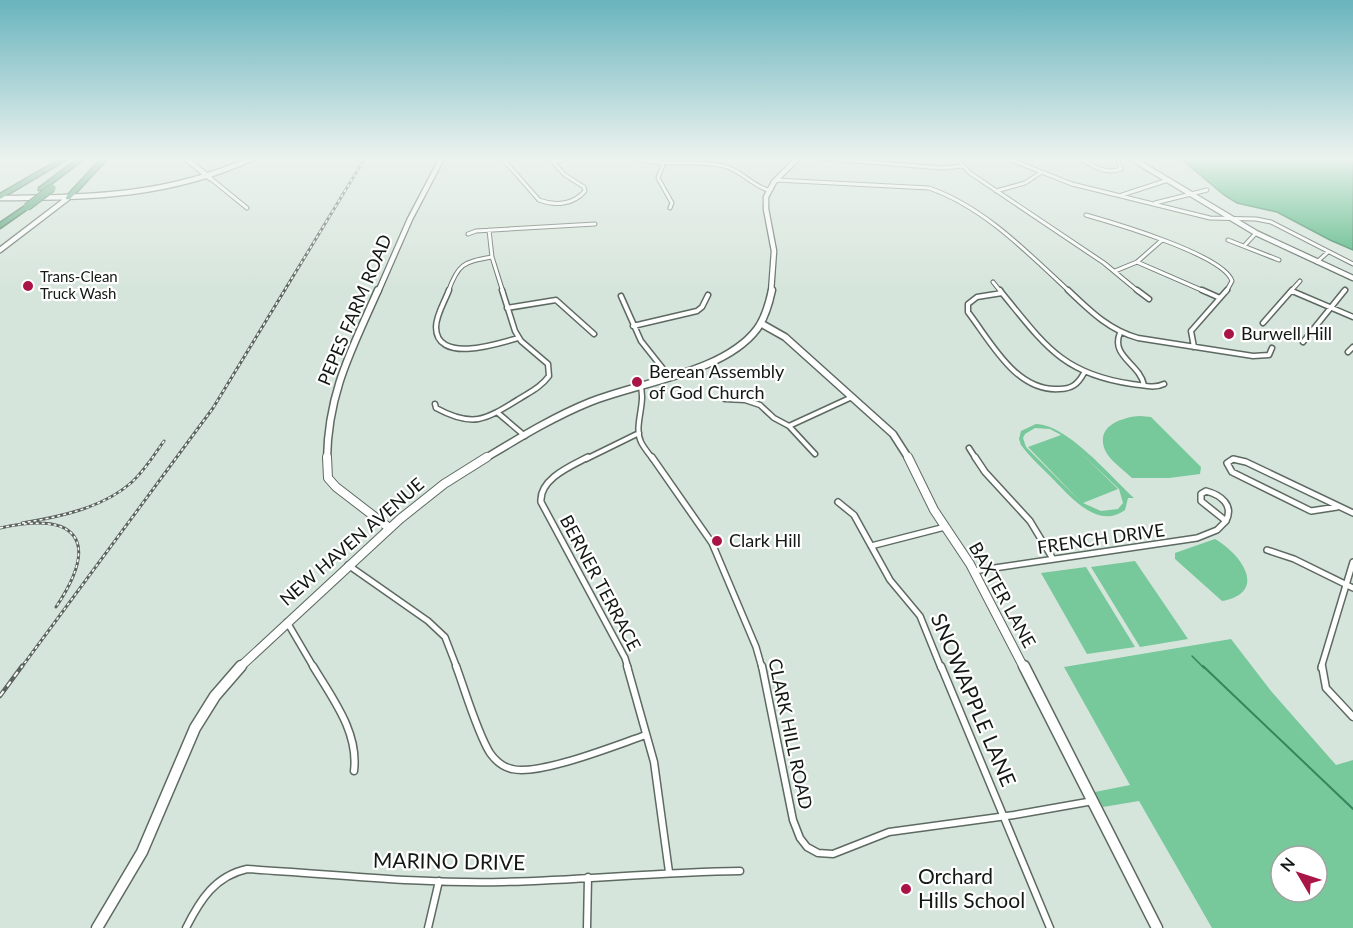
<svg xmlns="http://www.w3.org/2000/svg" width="1353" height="928" font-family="Lato,sans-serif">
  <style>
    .green { fill: #77c89a; fill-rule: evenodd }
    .water { fill: #4ab37c; stroke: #39845d; stroke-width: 1.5 }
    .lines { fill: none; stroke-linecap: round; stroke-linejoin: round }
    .stream-far1 { stroke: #39845d; stroke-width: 1.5 }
    .stream { stroke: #39845d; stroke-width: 2 }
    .street-far3-casing { stroke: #5d6a61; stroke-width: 5 }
    .street-far2-casing { stroke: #5d6a61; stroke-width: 7 }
    .street-far1-casing { stroke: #5d6a61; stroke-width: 8 }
    .street-casing { stroke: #5d6a61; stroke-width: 9 }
    .secondary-far3-casing { stroke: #5d6a61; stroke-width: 7 }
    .secondary-far2-casing { stroke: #5d6a61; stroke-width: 9 }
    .secondary-far1-casing { stroke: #5d6a61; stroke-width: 10 }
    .secondary-casing { stroke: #5d6a61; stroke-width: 13 }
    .highway-casing { stroke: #396e50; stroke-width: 3 }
    .street-far3 { stroke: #fff; stroke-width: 3 }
    .street-far2 { stroke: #fff; stroke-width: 4 }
    .street-far1 { stroke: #fff; stroke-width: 5 }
    .street { stroke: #fff; stroke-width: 6 }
    .secondary-far3 { stroke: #fff; stroke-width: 4.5 }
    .secondary-far2 { stroke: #fff; stroke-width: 6 }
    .secondary-far1 { stroke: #fff; stroke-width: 8 }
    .secondary { stroke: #fff; stroke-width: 10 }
    .highway { fill: #4e9c71; fill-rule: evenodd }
    .rail-far1-casing { stroke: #5a635d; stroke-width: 3 }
    .rail-casing { stroke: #5a635d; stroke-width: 4.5 }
    .rail-far1 { stroke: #fff; stroke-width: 1.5; stroke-dasharray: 3; stroke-linecap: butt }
    .rail { stroke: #fff; stroke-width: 2; stroke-dasharray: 6; stroke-linecap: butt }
    .highway-bridge-casing { stroke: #396e50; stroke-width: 9; stroke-linecap: butt }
    .highway-bridge { stroke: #4e9c71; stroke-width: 7 }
    .poi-dot { fill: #a91546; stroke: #fff; stroke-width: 2 }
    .labels { text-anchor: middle; stroke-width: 4.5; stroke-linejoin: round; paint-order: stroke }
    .far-poi-label { font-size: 15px; fill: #121814; stroke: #fff; text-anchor: start }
    .street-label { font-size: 18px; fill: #121814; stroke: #fff }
    .poi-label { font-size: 18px; fill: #121814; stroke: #fff; text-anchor: start }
    .near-street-label { font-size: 21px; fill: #121814; stroke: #fff }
    .near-poi-label { font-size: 21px; fill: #121814; stroke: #fff; text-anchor: start }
  </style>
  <rect width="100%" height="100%" fill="#d6e5db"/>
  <!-- green -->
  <path class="green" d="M1140,416l11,1 50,50 -1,7 -31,4h-37c-8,-8 -23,-18 -27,-28 -10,-24 17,-33 35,-34z
    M1036,424c32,1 74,52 98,74h-6l-3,12c-28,21 -57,-16 -75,-34 -10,-10 -21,-20 -29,-31l-2,-6 2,-8zM1035,428l15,1 11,6 -33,12 54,56 -56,-56 -3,-9 2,-4zM1079,451l40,38 4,14 -5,6 -17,2 -18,-8 35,-14z
    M1215,539c26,15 54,53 7,62l-47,-42v-6z
    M1135,561l53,78 -48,8 -49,-80z
    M1086,567l49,80 -48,7 -46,-81z
    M1231,639l40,52 65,74 17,-5v168h-141l-73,-127 -36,6 -8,-15 35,-7 -66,-118zM1281,856h36v36h-36z"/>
  <!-- water -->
  <path class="water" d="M1180,158h173v92l-23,-10 -53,-28 -40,-9 -13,-8z"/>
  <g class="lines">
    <!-- stream-far1 -->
    <path class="stream-far1" d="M1192,656l12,12"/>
    <!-- stream -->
    <path class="stream" d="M1203,666l150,143"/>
    <!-- street-far3 casing -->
    <g class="street-far3-casing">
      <path id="street-far3" d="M502,158l37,42c16,6 34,5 46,-9l-1,-4 -19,-12 -16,-17
        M636,158c29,10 58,1 88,8 17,4 27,19 44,24
        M819,158l123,10 21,-2
        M956,158l14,15 134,90 35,29
        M1006,158l66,26 138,34 46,1 15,3 82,42
        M1080,158c12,8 26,17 41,11l-4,-11
        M553,162l15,-4
        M663,165l-5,13 14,25 -2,5
        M210,178l37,30
        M776,180l153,8c55,19 99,65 141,104
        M996,191l29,-8 15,-10
        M1122,195l46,-15
        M1155,203l52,-13
        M1086,215c28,8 138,40 146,66l-6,11
        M489,230l3,27 11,35
        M468,234l8,-3 119,-7
        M1228,240l51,20
        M1244,246l12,-13
        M1137,262l69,30
        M1317,262l11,-10
        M1115,271l22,-9 25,-22
        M993,282l8,10
        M448,292c10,-28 15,-30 44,-35
        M1290,292l10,-11
        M1343,292l2,-2"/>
    </g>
    <!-- street-far2 casing -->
    <g class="street-far2-casing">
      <path id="street-far2" d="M449,290c-4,11 -13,25 -13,37 0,37 62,17 82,11
        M1000,290l2,3 -25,4 -9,7v8c23,30 48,80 91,77 13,0 19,-5 25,-16
        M1068,290c22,21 41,40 70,48l115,18 16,-1 3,-7
        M1137,290l12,9
        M1202,290l18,8
        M1292,291l61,26
        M1002,293c42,51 60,81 130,91 11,1 22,5 32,0
        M621,296l20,45 27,34
        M507,308l49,-8 38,34
        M1263,323l29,-33
        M633,326l64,-15 5,-4 6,-12
        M1120,333c-10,23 20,31 24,52
        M1303,342l42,-52
        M1194,347l-3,-16 36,-41
        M1348,352l5,-5
        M640,384c7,19 -7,41 1,58 3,6 8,12 12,17
        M725,399l20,1 15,5 14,13 15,8 26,28
        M435,404l1,4c37,20 49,12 83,-9 11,-7 22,-12 30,-23l-1,-12 -27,-23 -6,-10 -13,-41
        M498,413l27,23
        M789,426l63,-29
        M969,448l7,11
        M586,459l53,-26"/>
    </g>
    <!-- street-far1 casing -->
    <g class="street-far1-casing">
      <path id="street-far1" d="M588,457c-17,9 -49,22 -47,45l84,156 3,10
        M652,457l60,86 44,104 6,21
        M975,457l10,15 45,49 23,38
        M1206,491c15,4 28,14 20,30l-25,-20v-7z
        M838,502l16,13 36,65 30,36 21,52
        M1337,507l-26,4 -79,-39 -5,-9 6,-4 13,3 107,51
        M871,546l74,-19
        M1267,550l27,9 59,29
        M348,565l80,56 17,16 12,31
        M974,571l223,-33 20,-8 9,-9
        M287,622l27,46
        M1321,668l32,-106"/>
    </g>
    <!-- street casing -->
    <g class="street-casing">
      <path id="street" d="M313,666c19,32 46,66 41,105
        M456,666c9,24 21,66 34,87 5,7 13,14 22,16 28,7 104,-24 134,-34
        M627,666l27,96 15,110
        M762,666l31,154 7,18 7,9 11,6 15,1 56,-22 125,-17 79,-14
        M941,666l109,262
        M1322,666l4,22 27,29
        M186,928c14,-28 29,-52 61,-59 85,5 171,15 256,13 79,-2 158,-10 237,-11
        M428,928l11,-47
        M587,928l1,-51"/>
    </g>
    <!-- secondary-far3 casing -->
    <g class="secondary-far3-casing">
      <path id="secondary-far3" d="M185,158l25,20
        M1131,158l125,75 97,45
        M0,198c92,-1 167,-1 253,-40
        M0,250l68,-52
        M378,292l32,-73 32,-61
        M771,292l3,-41 -8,-42v-12l8,-15 24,-24"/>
    </g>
    <!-- secondary-far2 casing -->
    <g class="secondary-far2-casing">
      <path id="secondary-far2" d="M762,324l23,13 108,97 16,25
        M327,459c1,-67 25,-110 51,-169
        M484,459c35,-21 69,-42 106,-57 49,-20 134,-29 167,-73 8,-11 12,-25 15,-39"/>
    </g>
    <!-- secondary-far1 casing -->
    <g class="secondary-far1-casing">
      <path id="secondary-far1" d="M327,457l1,21 8,9 52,40
        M908,457l26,53 36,54 54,104
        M239,668l161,-149 44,-35 43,-27"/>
    </g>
    <!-- secondary casing -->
    <g class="secondary-casing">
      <path id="secondary" d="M1024,666l133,262
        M97,928l45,-76 53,-124 20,-32 26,-30"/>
    </g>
    <!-- highway casing -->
    <g class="highway-casing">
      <path id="highway" d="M62,158h7l-69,41v-5z
        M79,158h6l-42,32h-4v-2z
        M102,158h6l-38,41h-4v-2z
        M25,206l5,1 -30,21v-5z"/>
    </g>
    <!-- street-far3 -->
    <use href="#street-far3" class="street-far3"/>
    <!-- street-far2 -->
    <use href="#street-far2" class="street-far2"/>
    <!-- street-far1 -->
    <use href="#street-far1" class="street-far1"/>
    <!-- street -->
    <use href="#street" class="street"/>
    <!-- secondary-far3 -->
    <use href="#secondary-far3" class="secondary-far3"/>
    <!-- secondary-far2 -->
    <use href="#secondary-far2" class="secondary-far2"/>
    <!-- secondary-far1 -->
    <use href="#secondary-far1" class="secondary-far1"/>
    <!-- secondary -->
    <use href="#secondary" class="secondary"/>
    <!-- highway -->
    <use href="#highway" class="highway"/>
    <!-- rail-far1 casing -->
    <g class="rail-far1-casing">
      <path id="rail-far1" d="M22,523c37,-6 81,-15 110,-41 13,-12 22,-27 32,-41
        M0,528c77,-17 101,12 56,79
        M21,668l192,-260 152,-250"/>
    </g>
    <!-- rail casing -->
    <g class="rail-casing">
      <path id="rail" d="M0,696l22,-30"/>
    </g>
    <!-- rail-far1 -->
    <use href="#rail-far1" class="rail-far1"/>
    <!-- rail -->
    <use href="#rail" class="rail"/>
    <!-- highway-bridge casing -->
    <g class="highway-bridge-casing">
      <path id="highway-bridge" d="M27,207l25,-19"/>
    </g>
    <!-- highway-bridge -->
    <use href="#highway-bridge" class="highway-bridge"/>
  </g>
  <!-- sky -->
  <linearGradient id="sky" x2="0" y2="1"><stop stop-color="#69b4bd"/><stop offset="0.55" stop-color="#edf3ef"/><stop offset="1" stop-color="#edf3ef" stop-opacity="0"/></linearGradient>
  <rect width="1353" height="288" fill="url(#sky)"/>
  <!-- markers -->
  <g class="poi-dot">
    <circle cx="28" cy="286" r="6"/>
    <circle cx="1229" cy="334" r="6"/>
    <circle cx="637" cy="382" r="6"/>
    <circle cx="717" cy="541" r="6"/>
    <circle cx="906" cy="889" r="6"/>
  </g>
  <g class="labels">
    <!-- far-poi labels -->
    <g class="far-poi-label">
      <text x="40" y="282">Trans-Clean<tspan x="40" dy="17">Truck Wash</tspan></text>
    </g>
    <!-- street labels -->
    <g class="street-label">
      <text transform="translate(355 310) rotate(-67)" y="6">PEPES FARM ROAD</text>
      <text transform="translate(1101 539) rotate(-8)" y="6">FRENCH DRIVE</text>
      <text transform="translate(352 542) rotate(-41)" y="6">NEW HAVEN AVENUE</text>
      <text transform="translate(600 583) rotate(62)" y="6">BERNER TERRACE</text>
      <text transform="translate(1002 595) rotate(61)" y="6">BAXTER LANE</text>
      <text transform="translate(790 734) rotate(78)" y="6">CLARK HILL ROAD</text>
    </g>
    <!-- poi labels -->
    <g class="poi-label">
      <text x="1241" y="340">Burwell Hill</text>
      <text x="649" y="378">Berean Assembly<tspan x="649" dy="21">of God Church</tspan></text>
      <text x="729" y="547">Clark Hill</text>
    </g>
    <!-- near-street labels -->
    <g class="near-street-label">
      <text transform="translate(973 700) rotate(67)" y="7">SNOWAPPLE LANE</text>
      <text transform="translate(449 862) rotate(1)" y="7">MARINO DRIVE</text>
    </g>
    <!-- near-poi labels -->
    <g class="near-poi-label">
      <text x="918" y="884">Orchard<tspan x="918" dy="24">Hills School</tspan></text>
    </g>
  </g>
  <!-- north arrow -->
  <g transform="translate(1299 874) rotate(309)"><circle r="28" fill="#ffffff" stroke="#a0a3a1" stroke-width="1.5"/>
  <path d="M0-4.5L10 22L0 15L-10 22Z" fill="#a91546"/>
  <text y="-9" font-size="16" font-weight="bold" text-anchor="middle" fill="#121814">N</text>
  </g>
</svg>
